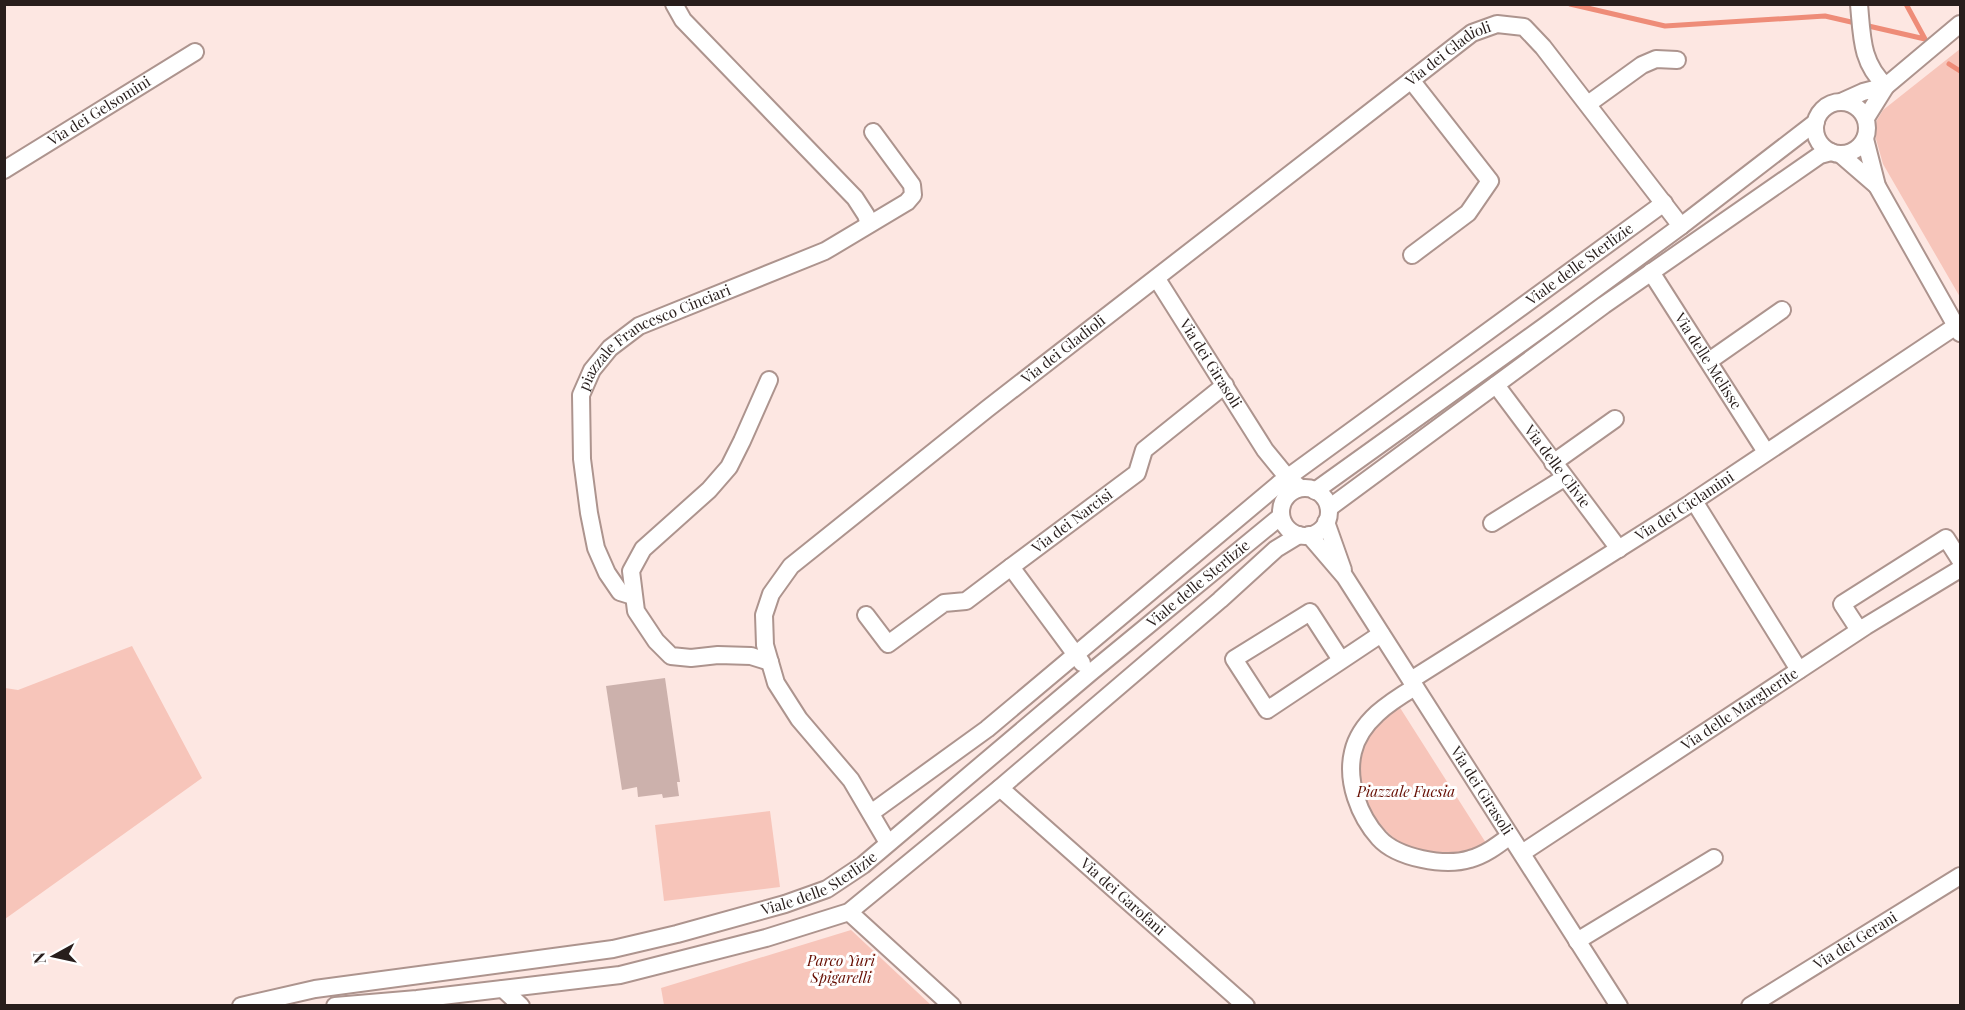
<svg xmlns="http://www.w3.org/2000/svg" width="1965" height="1010" font-family="'Playfair Display',serif">
  <style>
    .green { fill: #f7c5ba }
    .lines { fill: none; stroke-linecap: round; stroke-linejoin: round }
    .stream { stroke: #ee8c78; stroke-width: 5 }
    .building { fill: #ccb1ac }
    .minor-casing { stroke: #ad948e; stroke-width: 20 }
    .minor { stroke: #fff; stroke-width: 16 }
    .labels { text-anchor: middle; stroke-width: 6; stroke-linejoin: round; paint-order: stroke }
    .street-label { font-size: 15px; fill: #281e1c; stroke: #fff }
    .park-label { font-size: 15px; font-style: italic; fill: #650d00; stroke: #fff }
  </style>
  <rect width="100%" height="100%" fill="#fde7e2"/>
  <!-- green -->
  <path class="green" d="M1960,49v248l-77,-133 -9,-32 3,-12 6,-10z
    M132,646l70,132 -197,141v-231l13,2z
    M1397,703l89,140c-19,8 -48,17 -68,9 -48,-18 -76,-81 -44,-126 6,-8 16,-15 23,-23z
    M770,811l10,76 -116,14 -9,-76z
    M851,930l80,75h-267l-3,-17z"/>
  <g class="lines">
    <!-- stream -->
    <path class="stream" d="M1570,4l95,22 160,-10 100,23
      M1906,4l19,35
      M1949,64l11,7"/>
  </g>
  <!-- building -->
  <path class="building" d="M665,678l15,104h-3l2,14 -16,2 -1,-4 -24,3 -1,-10 -15,3 -16,-104z"/>
  <g class="lines">
    <!-- minor casing -->
    <g class="minor-casing">
      <g id="minor">
        <path d="M674,4l9,16 172,178 11,17 3,9"/>
        <path d="M1859,4c3,33 2,59 27,82l74,-62"/>
        <path d="M1411,80l79,101 -22,32 -56,42"/>
        <path d="M1843,101l20,-9 23,-6 -20,32"/>
        <circle cx="1841" cy="128" r="26"/>
        <path d="M1588,104l54,-39 14,-6 21,1"/>
        <path d="M1865,139l12,47 83,147"/>
        <path d="M1840,154l37,32"/>
        <path id="s1" d="M4,170l191,-118"/>
        <path id="s2" d="M1651,272l115,180"/>
        <path id="s3" d="M1157,279l108,171 23,28 12,10"/>
        <path d="M1709,361l73,-51"/>
        <path d="M769,380l-27,61 -13,26 -20,23 -66,59 -12,22 5,40 20,30 15,15 20,2 27,-3 33,1 19,6"/>
        <path id="s4" d="M1496,385l123,164"/>
        <path d="M1553,463l62,-44"/>
        <circle cx="1305" cy="512" r="24"/>
        <path d="M1315,491l230,-165 136,-100 135,-104"/>
        <path d="M1694,501l105,169"/>
        <path d="M1329,508l275,-203 216,-150 11,-3"/>
        <path d="M1326,522l17,48"/>
        <path d="M1492,523l72,-45"/>
        <path id="s5" d="M1309,535l36,42 274,429"/>
        <path id="s6" d="M633,596l-13,-4 -13,-19 -11,-25 -7,-35 -7,-54 -1,-64 11,-25 18,-22 29,-22 186,-75 82,-49 6,-7 -1,-10 -39,-53"/>
        <path d="M866,615l22,29 56,-41 22,-2 45,-34"/>
        <path d="M1859,630l-17,-26 104,-66 14,22"/>
        <path d="M1341,660l-31,-48 -76,47 33,51 114,-76"/>
        <path id="s7" d="M1082,663l-71,-96 126,-94 7,-23 81,-65"/>
        <path id="s8" d="M1411,680l277,-175 268,-179"/>
        <path d="M1415,687c-25,15 -55,34 -62,65 -7,29 6,64 26,86 18,20 66,29 91,21 15,-4 28,-14 40,-23"/>
        <path id="s9" d="M1000,788l246,218"/>
        <path id="s10" d="M871,813l116,-84 293,-246 384,-280"/>
        <path id="s11" d="M888,843l-37,-63 -52,-61 -23,-36 -11,-38 -1,-30 7,-21 20,-28 196,-157 485,-376 25,-9 27,3 19,20 138,179"/>
        <path id="s12" d="M1522,853l344,-227 94,-57"/>
        <path d="M849,912l103,94"/>
        <path d="M1577,941l137,-83"/>
        <path d="M503,989l18,17"/>
        <path id="s13" d="M241,1006l74,-17 298,-40 64,-15 108,-30 42,-15 36,-24 227,-192 191,-157"/>
        <path d="M335,1006l82,-7 203,-24 146,-37 83,-26 151,-124 220,-188 56,-51 23,-14"/>
        <path id="s14" d="M1750,1006l210,-130"/>
      </g>
    </g>
    <!-- minor -->
    <use href="#minor" class="minor"/>
  </g>
  <g class="labels">
    <!-- street labels -->
    <g class="street-label">
      <text dy="5" stroke="none"><textPath href="#s11" startOffset="1156">Via dei Gladioli</textPath></text>
      <text dy="5" stroke="none"><textPath href="#s1" startOffset="112">Via dei Gelsomini</textPath></text>
      <text dy="5" stroke="none"><textPath href="#s10" startOffset="897">Viale delle Sterlizie</textPath></text>
      <text dy="5" stroke="none"><textPath href="#s6" startOffset="316">piazzale Francesco Cinciari</textPath></text>
      <text dy="5" stroke="none"><textPath href="#s11" startOffset="670">Via dei Gladioli</textPath></text>
      <text dy="5" stroke="none"><textPath href="#s2" startOffset="106">Via delle Melisse</textPath></text>
      <text dy="5" stroke="none"><textPath href="#s3" startOffset="100">Via dei Girasoli</textPath></text>
      <text dy="5" stroke="none"><textPath href="#s4" startOffset="102">Via delle Clivie</textPath></text>
      <text dy="5" stroke="none"><textPath href="#s8" startOffset="324">Via dei Ciclamini</textPath></text>
      <text dy="5" stroke="none"><textPath href="#s7" startOffset="196">Via dei Narcisi</textPath></text>
      <text dy="5" stroke="none"><textPath href="#s13" startOffset="1080">Viale delle Sterlizie</textPath></text>
      <text dy="5" stroke="none"><textPath href="#s12" startOffset="261">Via delle Margherite</textPath></text>
      <text dy="5" stroke="none"><textPath href="#s5" startOffset="309">Via dei Girasoli</textPath></text>
      <text dy="5" stroke="none"><textPath href="#s13" startOffset="594">Viale delle Sterlizie</textPath></text>
      <text dy="5" stroke="none"><textPath href="#s9" startOffset="164">Via dei Garofani</textPath></text>
      <text dy="5" stroke="none"><textPath href="#s14" startOffset="124">Via dei Gerani</textPath></text>
    </g>
    <!-- park labels -->
    <g class="park-label">
      <text x="1406" y="797">Piazzale Fucsia</text>
      <text x="841" y="966">Parco Yuri<tspan x="841" dy="17">Spigarelli</tspan></text>
    </g>
  </g>
  <!-- border -->
  <rect width="1965" height="1010" fill="none" stroke="#281e1c" stroke-width="12"/>
  <!-- north arrow -->
  <g transform="translate(54 956) rotate(262)" stroke="#ffffff" stroke-width="4.5" paint-order="stroke">
  <path d="M0-4.5L10 22L0 15L-10 22Z" fill="#281e1c"/>
  <text y="-9" font-size="16" font-weight="bold" text-anchor="middle" fill="#281e1c">N</text>
  </g>
</svg>
